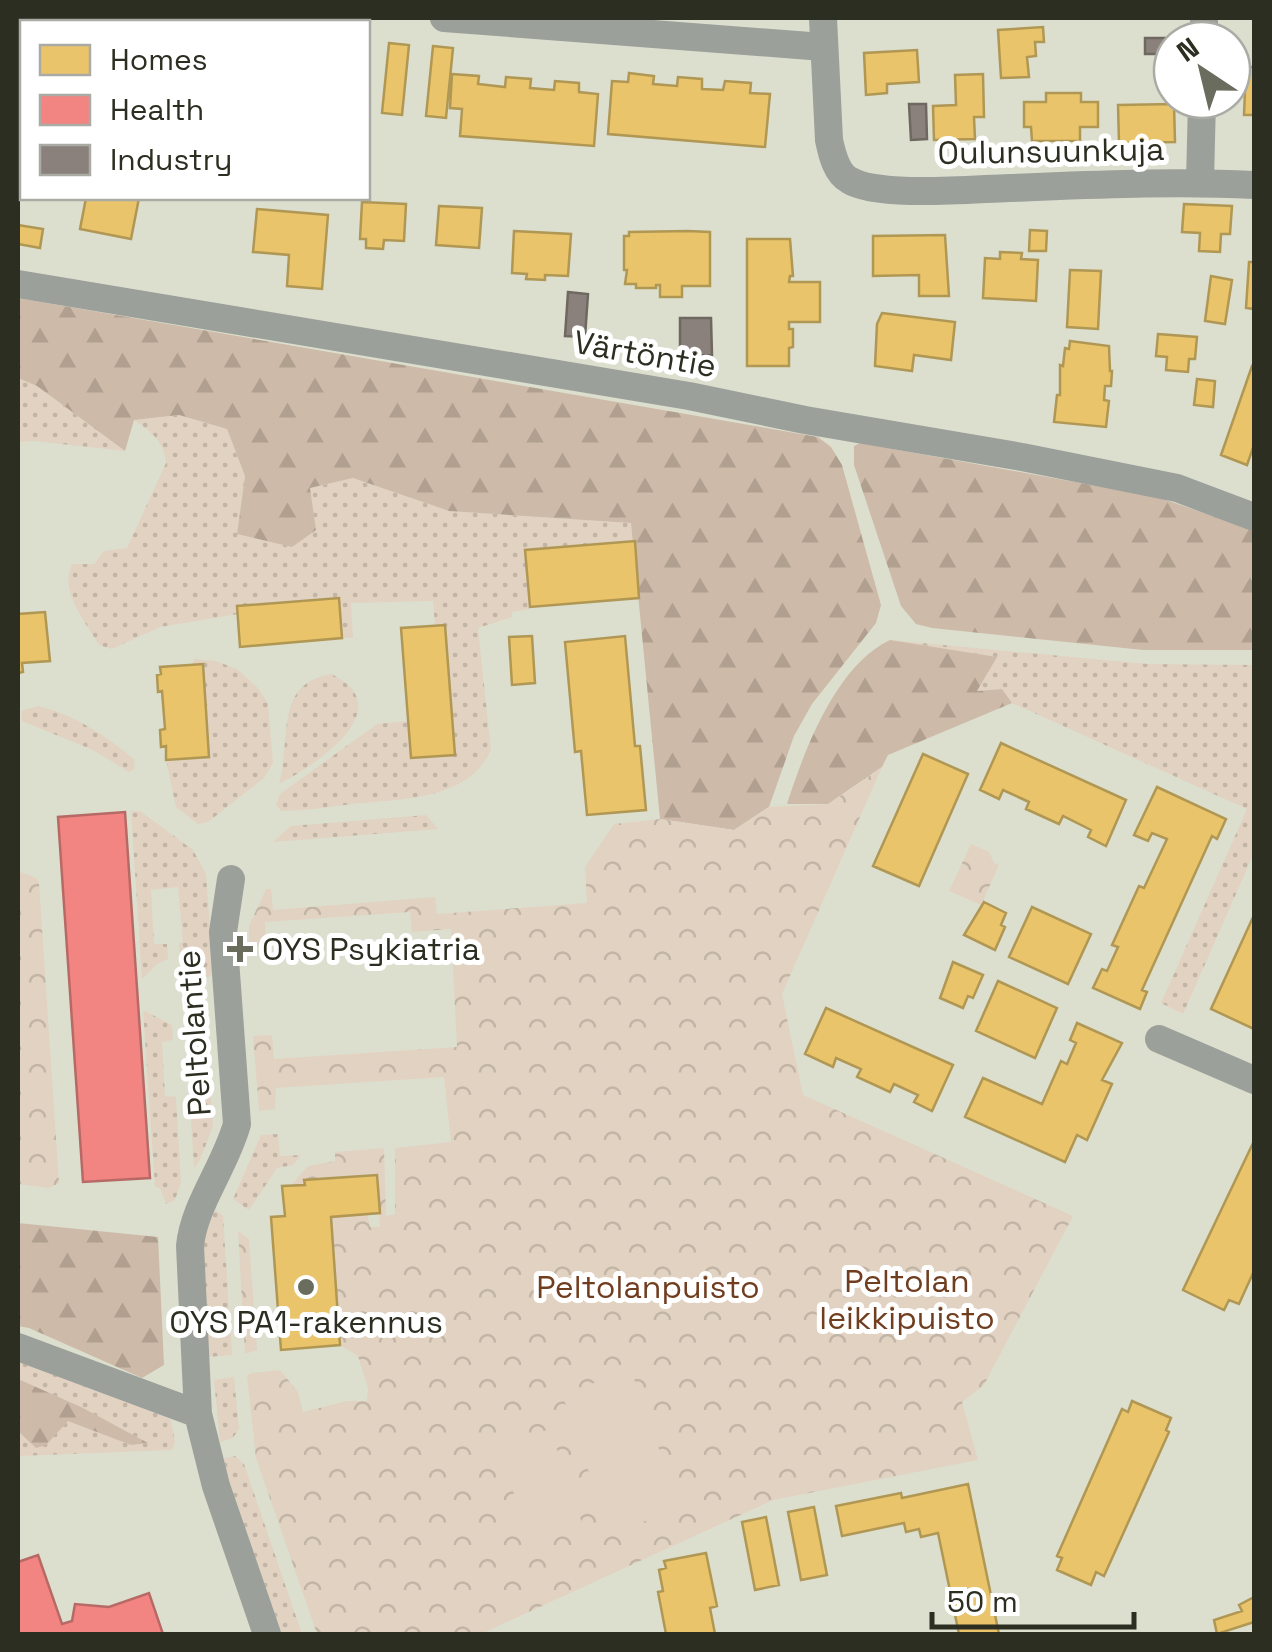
<svg xmlns="http://www.w3.org/2000/svg" width="1272" height="1652" font-family="'Space Grotesk',sans-serif">
  <style>
    .grass { fill: url(#grass-dots) }
    .forest { fill: url(#forest-firs) }
    .park { fill: url(#park-crowns) }
    .pitch { fill: #e2d2c2 }
    .homes { fill: #e9c46a; stroke: #b09754; stroke-width: 2.5 }
    .health { fill: #f28482; stroke: #b76a65; stroke-width: 2.5 }
    .industry { fill: #8a817c; stroke: #6e6861; stroke-width: 2.5 }
    .lines { fill: none; stroke-linecap: round; stroke-linejoin: round }
    .street { stroke: #9ba09a; stroke-width: 28 }
    .poi-dot { fill: #6a6c5e; stroke: #fff; stroke-width: 4 }
    .labels { text-anchor: middle; stroke-width: 10; stroke-linejoin: round; paint-order: stroke }
    .street-label { font-size: 32px; fill: #2c2e21; stroke: #fff }
    .poi-label { font-size: 32px; fill: #2c2e21; stroke: #fff; text-anchor: start }
    .park-label { font-size: 32px; fill: #703d1e; stroke: #fff }
  </style>
  <defs>
    <pattern id="grass-dots" width="8" height="8" patternUnits="userSpaceOnUse" patternTransform="scale(2.5)"><rect width="8" height="8" fill="#e2d2c2"/><path d="M2 2h.1M6 6h.1" fill="none" stroke="#c2b5a6" stroke-width="1.8" stroke-linecap="round"/></pattern>
    <pattern id="forest-firs" width="22" height="20" patternUnits="userSpaceOnUse" patternTransform="scale(2.5)"><rect width="22" height="20" fill="#cebaa8"/><path d="M5 1l3.5 6h-7zM16 11l3.5 6h-7z" fill="#b1a090"/></pattern>
    <pattern id="park-crowns" width="20" height="18" patternUnits="userSpaceOnUse" patternTransform="scale(2.5)"><rect width="20" height="18" fill="#e2d2c2"/><path d="M2 6a3 3 0 1 1 6 0M12 15a3 3 0 1 1 6 0" fill="none" stroke="#c2b5a6"/></pattern>
  </defs>
  <rect width="100%" height="100%" fill="#dcdfce"/>
  <!-- grass -->
  <path class="grass" d="M18,378l19,8 88,65 -91,-10 -16,1z
    M179,415l48,14 18,47 -8,58 56,13 17,-59 43,-10 96,33 182,12 4,18 -110,9 5,59 -18,3v5l-34,11 13,122c-23,51 -92,49 -139,54 -24,3 -47,7 -71,7l-5,-6 4,-11 97,-70 31,-3 3,37 44,-3 -9,-129h-11l-2,-25 -82,2 2,35h-11l-4,-40 -100,8v8l-78,13 -48,22 -13,-4c-14,-24 -40,-53 -27,-81h22l10,-13 23,-3 39,-85c-2,-22 -15,-31 -32,-43z
    M890,640l258,24 106,1v188l-71,161 -22,-11 86,-194 -235,-106 -10,-14 -25,2 19,-34z
    M194,659l22,2 21,8 20,18 11,16 5,60 -9,15 -56,44 -10,2 -22,-17 -10,-47 43,-4 -6,-92h-11z
    M331,674c72,34 -17,92 -52,110 13,-44 -6,-100 52,-110z
    M38,706c39,10 65,28 96,53l1,10 -6,3 -36,-22 -71,-29 -1,-10z
    M131,811h9l53,39 13,24 7,99 -5,5 -18,-17 -10,-2 -1,-16 4,-1 -5,-55 -27,3 3,54h13l1,15 -11,5 -15,15z
    M426,815l12,14 -165,13 18,-16z
    M204,1008l9,118 -13,34 -6,8 -9,-144 9,-4z
    M143,1010l29,15 1,15 -11,2 3,54 11,1 5,85 -6,18 -9,4 -6,-16 -5,-1z
    M278,1134l2,22 21,-1 -8,10 -16,3 -28,42 -16,-11 28,-64z
    M213,1208l10,8 9,139 -23,2 -8,-111z
    M18,1361l132,48 21,11 4,23 -3,7 -154,6z
    M234,1377l5,52 -6,9 -13,4 -6,-62z
    M235,1456l9,8 58,170h-20l-54,-152 -6,-23z"/>
  <!-- forest -->
  <path class="forest" d="M18,298l800,139 13,10 11,18 39,140 -5,18 -64,81 -18,32 -25,71 -35,23 -74,-11 -29,-296 -182,-12 -96,-33 -43,10 6,42 -24,17 -55,-13 8,-58 -18,-47 -48,-14 -45,5 -9,31 -88,-65 -19,-8z
    M860,443l297,54 97,33v120h-111l-211,-22 -16,-4 -15,-18 -47,-141v-19z
    M890,640l107,17 -20,34 25,-2 10,14 -124,52 -6,12 -54,37h-41c17,-53 49,-139 103,-164z
    M18,1223l140,14 6,128 -22,13 -113,-50 -11,-2z
    M18,1379l63,28 67,36 -17,2 -63,-24 -22,24 -10,3 -18,-17z"/>
  <!-- park -->
  <path class="park" d="M882,767l-100,227 21,101 270,121 -89,169 -22,17 16,58 -205,40 -292,134h-164l-61,-176 -9,-82 4,-3 29,-3 18,22 5,20 44,-11h20l1,-13 -10,-32 -18,-11 -9,-128 36,-3 3,13h10l-3,-52 -72,5v5h-14l17,-19 27,-5v-9l49,-4 2,68 9,-2v-66l56,-6 -7,-65 -168,11 -1,21 -16,2 -6,-75 19,-1 2,24 183,-12 -6,-118 -39,3 -2,-20 -145,10 1,22 -17,2v-20l17,-37h5l2,21 162,-13 2,17 150,-11 -2,-36 29,-43 46,-5 74,11 35,-23 60,-3z
    M971,844l18,8 5,11 5,2 -18,40 -32,-14z
    M18,871l18,7 3,5 20,300 -10,5 -31,-4z
    M238,1231l11,8 8,111 -12,4z"/>
  <!-- pitch -->
  <path class="pitch" d="M631,1370l49,139 -70,24 -48,-139z
    M550,1429l32,94 -52,18 -32,-94z"/>
  <!-- homes -->
  <path class="homes" d="M1043,27l1,15h-9l1,14 -9,1 2,20 -28,1 -3,-48z
    M389,43l20,2 -7,70 -20,-2z
    M433,46l20,2 -7,70 -20,-2z
    M917,50l2,32 -32,2v9l-21,2 -2,-42z
    M1246,67h8v48h-10z
    M629,73l25,3 -1,8 24,2 1,-9 24,2v10l21,1 2,-9 26,2 -1,10 20,1 -5,53 -157,-13 4,-53 16,1z
    M452,74l27,2 -1,8 27,3 1,-10 25,2 -1,9 24,2 1,-9 24,2v9l19,2 -4,52 -134,-10 2,-27 -12,-1z
    M983,74l1,43h-10l1,22 -41,1 -1,-34 23,-1 -1,-30z
    M1046,93h35v9h17v25h-18v14h-48l-1,-14h-7v-25h22z
    M1174,104l1,38 -56,1 -1,-38z
    M86,198h53l-8,41 -51,-10z
    M362,202l44,2 -2,37 -20,-1 -1,9 -17,-1v-9h-6z
    M1184,204l48,2 -2,28h-9l-1,18 -21,-1 1,-18 -18,-1z
    M439,206l43,2 -3,40 -43,-3z
    M257,209l71,6 -6,74 -35,-3 2,-31 -36,-3z
    M18,225l25,4 -3,19 -22,-4z
    M1030,230l17,1 -1,20h-17z
    M514,231l57,3 -3,42 -23,-1v5l-19,-1 1,-5 -15,-1z
    M688,231l22,1v54h-28v11h-22v-12h-4v3h-20v-4h-11l2,-14h-3v-34h5v-4z
    M945,235l4,61h-30v-21l-46,1v-40z
    M747,239h43l3,37h-3l-1,6h31v40h-31v7h4v18l-4,1v18h-42z
    M1000,252l22,1 -1,6 17,1 -2,41 -53,-3 2,-40 15,1z
    M1249,262h5v47l-8,-1z
    M1070,270l31,1 -3,58 -31,-2z
    M1211,276l21,4 -7,44 -20,-3z
    M882,313l73,9 -4,38 -37,-5 -2,16 -37,-5 2,-42z
    M1158,334l39,3 -2,22h-6l-1,13 -22,-2 1,-13 -11,-1z
    M1070,341l39,5 1,25h2l-1,15h-6l-1,14 5,1 -3,26 -52,-5 3,-27h3v-30l3,1 2,-18 4,1z
    M1252,366l2,1v78l-7,20 -26,-10z
    M1197,379l18,2 -2,26 -19,-2z
    M635,541l4,57 -109,9 -5,-57z
    M339,598l3,40 -102,9 -3,-41z
    M45,612l5,49 -28,2 1,9 -5,1v-59z
    M445,625l10,130 -44,3 -10,-130z
    M532,636l3,47 -23,2 -3,-48z
    M625,636l10,110h5l6,64 -59,5 -6,-64 -6,1 -10,-110z
    M203,664l6,93 -43,3v-14l-5,1 -1,-17 5,-1 -3,-38 -4,1 -1,-17 4,-1 -1,-7z
    M1001,743l125,57 -20,46 -18,-9 3,-7 -28,-14 -4,8 -33,-15 3,-7 -26,-12 -4,9 -19,-9z
    M923,754l45,20 -49,112 -46,-20z
    M1157,787l69,32 -9,20 -5,-3 -70,154 5,2 -7,17 -47,-21 9,-19 5,2 11,-24 -6,-2 27,-59 5,2 23,-49 -15,-6 -4,8 -14,-6z
    M984,902l22,11 -5,12 4,2 -10,23 -31,-15z
    M1032,907l59,27 -23,50 -59,-27z
    M1254,915v114l-43,-20z
    M953,962l30,13 -10,23 -5,-2 -5,12 -23,-10z
    M998,981l59,27 -22,50 -59,-27z
    M826,1008l127,57 -21,46 -18,-9 4,-7 -24,-11 -4,8 -33,-15 4,-8 -25,-11 -3,9 -28,-13z
    M1077,1023l45,20 -20,37 10,4 -25,56 -10,-5 -12,27 -100,-45 18,-39 59,26 19,-43 6,3 9,-21 -6,-3z
    M1254,1141v130l-15,33 -10,-4 -5,10 -41,-20z
    M377,1175l3,38 -49,4 9,128 -59,5 -10,-133 14,-1 -3,-30 23,-1 -1,-5z
    M1132,1401l39,17 -5,12 3,2 -65,144 -8,-4 -5,13 -34,-15 5,-12 -5,-2 65,-147 6,3z
    M968,1484l31,150h-40l-21,-101 -17,4 -2,-8 -13,3 -2,-9 -62,13 -6,-30 65,-13 1,5z
    M814,1507l13,68 -26,5 -13,-68z
    M766,1517l13,68 -24,5 -13,-68z
    M706,1553l11,53 -7,2 5,26h-49l-8,-42 5,-1 -4,-21 7,-2 -2,-7z
    M1254,1597v25l-37,12 -3,-14 28,-9 -3,-6z"/>
  <!-- health -->
  <path class="health" d="M125,812l25,366 -67,4 -25,-365z
    M38,1555l24,69 10,-3 3,-17 34,3 40,-14 14,41h-145v-72z"/>
  <!-- industry -->
  <path class="industry" d="M1145,38h26v16h-26z
    M909,104h17l1,35 -16,1z
    M568,292l20,2 -3,43 -20,-1z
    M680,318h31l1,37 -32,1z"/>
  <g class="lines">
    <!-- street -->
    <path class="street" d="M444,18l379,29
      M823,18l6,122c3,14 7,33 20,40 29,18 124,9 160,8 82,-3 164,-7 245,-3
      M1204,40v-22
      M1200,182l2,-82
      M18,284l671,112 116,24 217,37 155,31 77,29
      M1159,1039l95,41
      M18,1347l180,67 18,72 51,148
      M198,1414l-8,-168c4,-41 35,-79 47,-122l-14,-192 8,-53"/>
  </g>
  <!-- markers -->
  <g class="poi-dot">
    <path d="M235 934h10v10h10v10h-10v10h-10v-10h-10v-10h10z"/>
    <circle cx="306" cy="1287" r="10"/>
  </g>
  <g class="labels">
    <!-- street labels -->
    <g class="street-label">
      <text transform="translate(1051 151) rotate(-1)" y="11">Oulunsuunkuja</text>
      <text transform="translate(645 354) rotate(10)" y="11">Värtöntie</text>
      <text transform="translate(194 1033) rotate(-94)" y="11">Peltolantie</text>
    </g>
    <!-- poi labels -->
    <g class="poi-label">
      <text x="262" y="960">OYS Psykiatria</text>
      <text x="306" y="1333" text-anchor="middle">OYS PA1-rakennus</text>
    </g>
    <!-- park labels -->
    <g class="park-label">
      <text x="907" y="1292">Peltolan<tspan x="907" dy="37">leikkipuisto</tspan></text>
      <text x="648" y="1298">Peltolanpuisto</text>
    </g>
  </g>
  <!-- border -->
  <rect width="1272" height="1652" fill="none" stroke="#2c2e21" stroke-width="40"/>
  <!-- legend -->
  <rect x="20" y="20" width="350" height="180" fill="#ffffff" stroke="#ababa6" stroke-width="2.5"/>
  <rect x="40" y="45" width="50" height="30" fill="#e9c46a" stroke="#ababa6" stroke-width="2.5"/>
  <text x="110" y="70" font-size="30" fill="#2c2e21">Homes</text>
  <rect x="40" y="95" width="50" height="30" fill="#f28482" stroke="#ababa6" stroke-width="2.5"/>
  <text x="110" y="120" font-size="30" fill="#2c2e21">Health</text>
  <rect x="40" y="145" width="50" height="30" fill="#8a817c" stroke="#ababa6" stroke-width="2.5"/>
  <text x="110" y="170" font-size="30" fill="#2c2e21">Industry</text>
  <!-- north arrow -->
  <g transform="translate(1202 70) rotate(325)"><circle r="48" fill="#ffffff" stroke="#ababa6" stroke-width="2.5"/>
  <path d="M0-8L18 38L0 25L-18 38Z" fill="#6a6c5e"/>
  <text y="-15" font-size="28" font-weight="bold" text-anchor="middle" fill="#2c2e21">N</text>
  </g>
  <!-- scale -->
  <path d="M932 1612v15h202v-15" fill="none" stroke="#2c2e21" stroke-width="5"/>
  <text x="947" y="1612" font-size="30" fill="#2c2e21" stroke="#ffffff" stroke-width="8" paint-order="stroke">50 m</text>
</svg>
